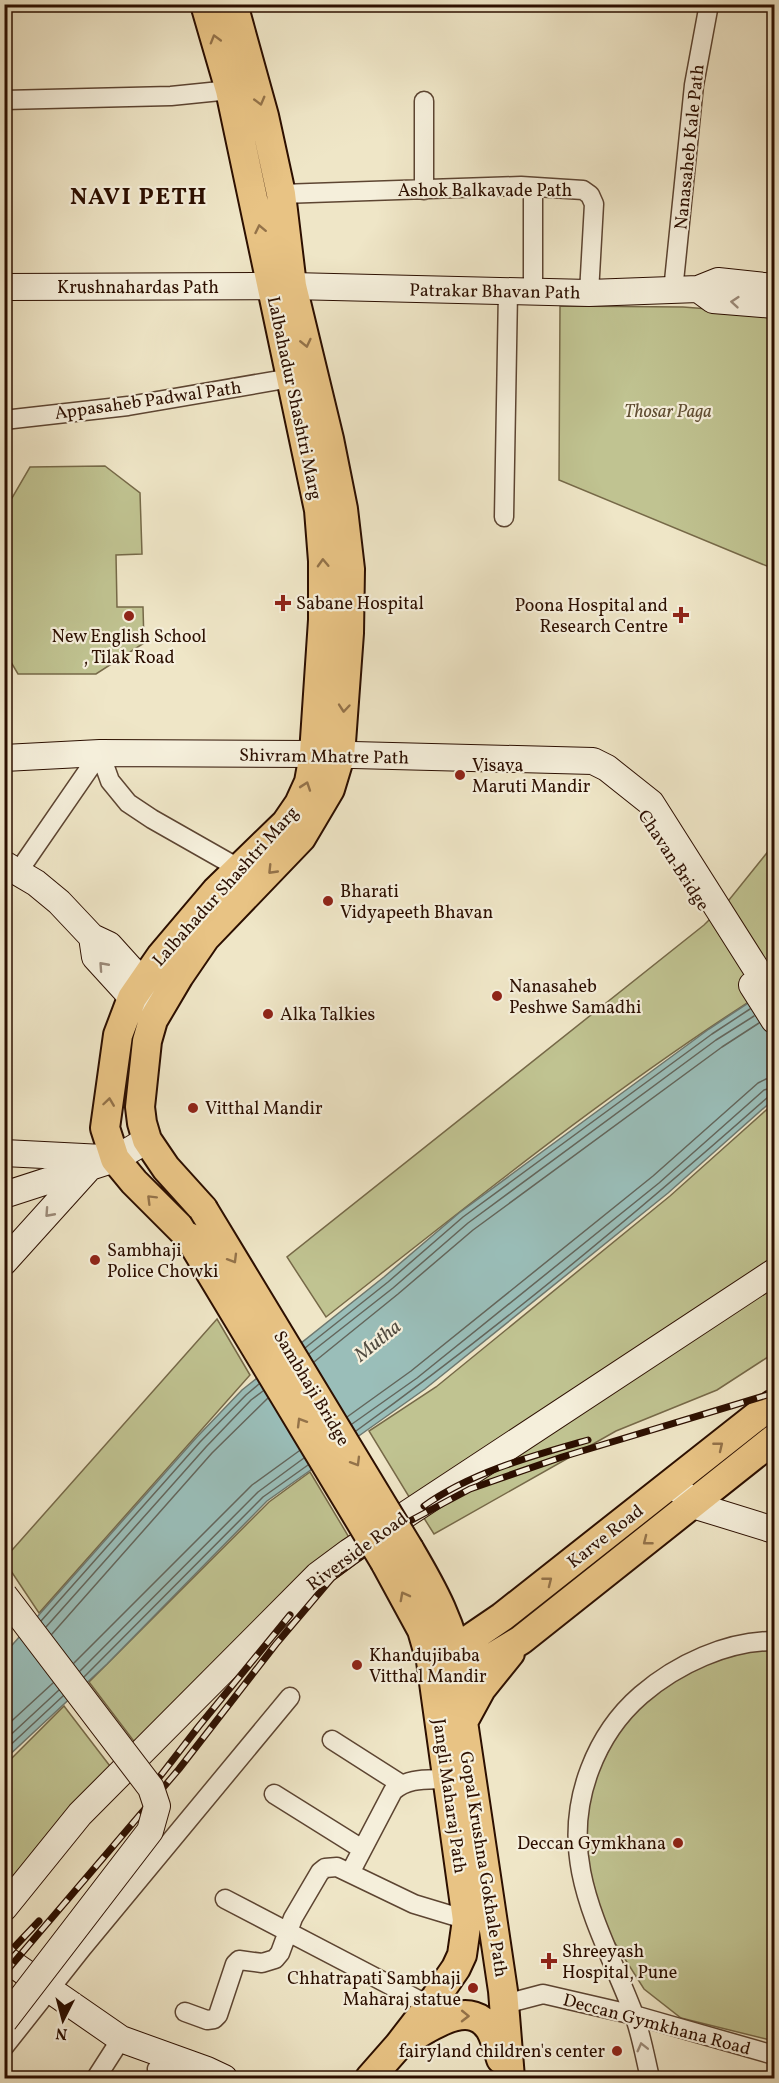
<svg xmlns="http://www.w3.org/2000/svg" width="779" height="2083" font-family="Vollkorn,serif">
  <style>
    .green { fill: #c0c391; stroke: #766948; stroke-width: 1.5 }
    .water { fill: #9abeb9; stroke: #6e786f; stroke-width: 1.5 }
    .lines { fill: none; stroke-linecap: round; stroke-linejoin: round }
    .shore { stroke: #63665c; stroke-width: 1.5 }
    .street-casing { stroke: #5d4532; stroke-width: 21 }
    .secondary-casing { stroke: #2c0f00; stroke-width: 28 }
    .primary-casing { stroke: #2c0f00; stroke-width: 32 }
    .street { stroke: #f5efdb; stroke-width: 18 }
    .secondary { stroke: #f5efdb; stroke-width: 26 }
    .primary { stroke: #e8c384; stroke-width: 28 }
    .rail-casing { stroke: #2c0f00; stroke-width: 7 }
    .rail { stroke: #f5efdb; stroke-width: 4.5; stroke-dasharray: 14; stroke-linecap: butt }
    .secondary-bridge-casing { stroke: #2c0f00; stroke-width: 28; stroke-linecap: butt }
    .primary-bridge-casing { stroke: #2c0f00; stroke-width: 32; stroke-linecap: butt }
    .secondary-bridge { stroke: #f5efdb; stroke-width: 26 }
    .primary-bridge { stroke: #e8c384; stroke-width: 28 }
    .oneway { stroke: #937249 }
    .oneway2 { stroke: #9b8a78 }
    .poi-dot { fill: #8f2418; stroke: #f5efdb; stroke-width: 2 }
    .labels { text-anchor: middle; stroke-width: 4.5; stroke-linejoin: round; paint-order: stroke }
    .street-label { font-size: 18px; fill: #2c0f00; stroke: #f5efdb }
    .park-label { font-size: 18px; font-style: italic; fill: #604e33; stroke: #f5efdb }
    .poi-label { font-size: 18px; fill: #2c0f00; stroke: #f5efdb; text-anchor: start }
    .water-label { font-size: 20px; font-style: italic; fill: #524c41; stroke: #f5efdb }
    .district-label { font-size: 24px; font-weight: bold; letter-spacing: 1.5px; fill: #2c0f00; stroke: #f5efdb }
  </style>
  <rect width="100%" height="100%" fill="#efe6c7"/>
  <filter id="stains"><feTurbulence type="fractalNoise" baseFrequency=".00333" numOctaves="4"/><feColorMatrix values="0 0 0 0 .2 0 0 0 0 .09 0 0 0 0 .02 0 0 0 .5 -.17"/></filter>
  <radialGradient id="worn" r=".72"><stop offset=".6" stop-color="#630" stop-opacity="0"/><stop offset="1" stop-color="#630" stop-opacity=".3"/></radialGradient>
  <!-- green -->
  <path class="green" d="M560,306l123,1 91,7v255l-215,-89z
    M105,466l35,27 2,61 -26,1 1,52h26l1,36 -48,31h-78l-13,-22v-142l25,-43z
    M774,844v140l-2,3c-157,99 -301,216 -446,330l-39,-60 417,-332 25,-25z
    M774,1103v159l-360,243 -45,-74 67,-44 234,-191z
    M774,1280v73l-57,37 -101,41 -182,103 -17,-27z
    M217,1319l33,56 -211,238 -34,-51v-4z
    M310,1472l40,67 -214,205 -47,-62 180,-180z
    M774,1645v396l-93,-23 -37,-29 -33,-52 -23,-49 -3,-90 40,-81 73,-54z
    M64,1706l49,64 -108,117v-122z"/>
  <!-- water -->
  <path class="water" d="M774,986v113l-106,94 -243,196 -158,112 -160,163 -102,95v-106l191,-215 46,-48 142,-113 75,-64 250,-184z"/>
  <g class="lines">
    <!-- shore -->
    <path class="shore" d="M305,1348l83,-66 75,-65 249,-183 38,-25
      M309,1354l84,-66 75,-65 248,-183 38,-24
      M314,1362l84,-68 75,-64 249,-183 37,-24
      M347,1417l64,-46 242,-195 105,-93 8,-4 8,-1
      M352,1424l65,-46 242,-195 105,-93 10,-3
      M356,1431c143,-103 280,-217 412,-334l6,-2
      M41,1621l159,-179 46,-47 13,-11
      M46,1627l160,-180 45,-47 12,-9
      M52,1634l160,-181 56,-55
      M74,1663l178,-178 47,-34
      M80,1671l178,-179 46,-34
      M84,1677l179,-180 45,-32
      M4,1728l49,-45
      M4,1741l55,-51
      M4,1751l59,-55"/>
    <!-- street casing -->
    <g class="street-casing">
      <path id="street" d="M4,100l167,-4 59,-6
        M424,190v-89
        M281,194l240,-8 62,4 7,5 4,9 -5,89
        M673,291l21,-206 15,-81
        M533,292v-105
        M4,420l124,-14 163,-28
        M504,517l4,-226
        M100,753l10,28 18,22 24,16 88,50
        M18,872l82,-119
        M332,1740l69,44
        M274,1794l88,55
        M350,1873l43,-82c16,-14 34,-11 54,-12
        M225,1899l205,107
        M505,2004l38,-10 91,21 140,40
        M185,2012l22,8 7,-1 4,-4 17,-51 4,-4 23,3 13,-4 5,-6 13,-35 27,-46 5,-4 12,-1 77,37 53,16
        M4,2047l79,-100 207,-250
        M157,2069l20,9
        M96,2078l25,-39
        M650,2078c-5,-21 -9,-45 -17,-66 -32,-83 -78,-152 -43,-243 11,-29 29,-55 51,-74 36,-31 86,-54 133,-54"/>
    </g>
    <!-- secondary casing -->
    <g class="secondary-casing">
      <path id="secondary" d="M4,287l288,-1 297,7 109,-4 20,-8 56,6
        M698,289l15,11 61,5
        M4,758l96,-5 214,1 279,7 14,7 44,35 123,194
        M4,864l32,19 23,19 33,35 17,8 47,52
        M92,937l3,20 41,45
        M752,985l22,35
        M4,1153l99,5
        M4,1195l111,-36 32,-19
        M4,1262l84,-93
        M680,1490l13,15 81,25
        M4,1908l76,-94 238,-239 31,-23 425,-280
        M4,1958l117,81 86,31 17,8"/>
    </g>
    <!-- primary casing -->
    <g class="primary-casing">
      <path id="primary" d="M203,1209l-37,-41 -19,-28 -5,-17 -2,-16 7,-66 6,-21 26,-44 26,-38 96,-100 29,-49 10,-33 9,-123 1,-64 -7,-60 -14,-70 -37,-153 -11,-92 -17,-78 -31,-112
        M189,1237l-55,-55 -19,-23 -10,-31 13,-93 14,-37 29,-42 55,-65 70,-68 13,-19 10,-22 5,-28 9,-134v-59l-4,-51 -89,-420 -25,-86
        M409,1549c23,39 45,78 51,124 1,14 0,28 2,42l41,276 7,87
        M439,1657l16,-8 47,-32 256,-202 16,-11
        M442,1680l49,-22 30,-18 253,-201
        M463,1722l18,-33 29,-36
        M411,2038c22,-13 59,-39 79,-9 5,9 8,20 11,30
        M370,2078l29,-33 37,-48 20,-29 6,-13 5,-35 -36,-259 -9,-31 -37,-68"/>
    </g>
    <!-- street -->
    <use href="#street" class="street"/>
    <!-- secondary -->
    <use href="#secondary" class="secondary"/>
    <!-- primary -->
    <use href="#primary" class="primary"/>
    <!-- rail casing -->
    <g class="rail-casing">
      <path id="rail" d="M424,1506c48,-34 108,-50 164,-66
        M144,1797l55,-71 91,-111
        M4,1958l35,-37
        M4,1974l175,-205 97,-125 56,-66 76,-56 62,-33 92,-32 212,-64"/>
    </g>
    <!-- rail -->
    <use href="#rail" class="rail"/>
    <!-- secondary-bridge casing -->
    <g class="secondary-bridge-casing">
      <path id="secondary-bridge" d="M4,1595l147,193 6,18 -7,25 -146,190"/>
    </g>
    <!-- primary-bridge casing -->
    <g class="primary-bridge-casing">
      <path id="primary-bridge" d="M203,1209l206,340
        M189,1237l196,325"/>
    </g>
    <!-- secondary-bridge -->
    <use href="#secondary-bridge" class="secondary-bridge"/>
    <!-- primary-bridge -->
    <use href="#primary-bridge" class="primary-bridge"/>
  </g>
  <!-- one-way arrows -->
  <defs><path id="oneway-chevron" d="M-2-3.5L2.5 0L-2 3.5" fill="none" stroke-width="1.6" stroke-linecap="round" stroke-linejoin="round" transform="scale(1.5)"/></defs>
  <g class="oneway">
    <use href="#oneway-chevron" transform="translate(215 39) rotate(-106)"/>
    <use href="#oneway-chevron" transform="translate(260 101) rotate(75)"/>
    <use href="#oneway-chevron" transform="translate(260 229) rotate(-102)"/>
    <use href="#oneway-chevron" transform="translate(306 343) rotate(77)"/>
    <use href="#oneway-chevron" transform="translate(323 563) rotate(-92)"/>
    <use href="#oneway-chevron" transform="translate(344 708) rotate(95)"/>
    <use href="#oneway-chevron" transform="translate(306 786) rotate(-71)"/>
    <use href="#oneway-chevron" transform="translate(272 870) rotate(134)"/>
    <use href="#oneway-chevron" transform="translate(109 1102) rotate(-82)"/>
    <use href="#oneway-chevron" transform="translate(151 1199) rotate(-135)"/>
    <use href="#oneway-chevron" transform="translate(233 1259) rotate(59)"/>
    <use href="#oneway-chevron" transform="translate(301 1422) rotate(-121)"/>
    <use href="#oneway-chevron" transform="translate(719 1446) rotate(-39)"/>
    <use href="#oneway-chevron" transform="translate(356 1462) rotate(59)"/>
    <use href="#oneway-chevron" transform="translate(647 1541) rotate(142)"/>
    <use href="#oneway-chevron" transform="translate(548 1581) rotate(-38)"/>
    <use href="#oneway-chevron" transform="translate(404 1596) rotate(-118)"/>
    <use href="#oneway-chevron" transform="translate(465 2016) rotate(1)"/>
  </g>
  <g class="oneway2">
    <use href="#oneway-chevron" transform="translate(735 302) rotate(-175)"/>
    <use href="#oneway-chevron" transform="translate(103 966) rotate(-132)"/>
    <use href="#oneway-chevron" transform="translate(49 1213) rotate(132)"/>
    <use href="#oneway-chevron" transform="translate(642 2047) rotate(-104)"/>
  </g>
  <!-- markers -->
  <g class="poi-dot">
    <path d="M280 594h6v6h6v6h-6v6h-6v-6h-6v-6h6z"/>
    <path d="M678 606h6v6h6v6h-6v6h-6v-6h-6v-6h6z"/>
    <circle cx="129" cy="616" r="6"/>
    <circle cx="460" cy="775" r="6"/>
    <circle cx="328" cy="901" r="6"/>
    <circle cx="497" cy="996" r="6"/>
    <circle cx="268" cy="1014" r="6"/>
    <circle cx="193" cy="1108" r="6"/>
    <circle cx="95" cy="1260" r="6"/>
    <circle cx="357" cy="1665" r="6"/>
    <circle cx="678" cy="1843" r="6"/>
    <path d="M546 1952h6v6h6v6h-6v6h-6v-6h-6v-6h6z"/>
    <circle cx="473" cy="1988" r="6"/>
    <circle cx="617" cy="2051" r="6"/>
  </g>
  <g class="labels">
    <!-- street labels -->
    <g class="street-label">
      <text transform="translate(689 147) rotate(-84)" y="6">Nanasaheb Kale Path</text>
      <text x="485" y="196">Ashok Balkavade Path</text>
      <text x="138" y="293">Krushnahardas Path</text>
      <text transform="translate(495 291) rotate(1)" y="6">Patrakar Bhavan Path</text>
      <text transform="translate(295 398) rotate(78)" y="6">Lalbahadur Shashtri Marg</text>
      <text transform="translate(148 400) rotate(-8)" y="6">Appasaheb Padwal Path</text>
      <text transform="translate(324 756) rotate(1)" y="6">Shivram Mhatre Path</text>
      <text transform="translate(674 860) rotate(57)" y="6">Chavan Bridge</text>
      <text transform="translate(225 886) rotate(-48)" y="6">Lalbahadur Shashtri Marg</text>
      <text transform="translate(312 1388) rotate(59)" y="6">Sambhaji Bridge</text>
      <text transform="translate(605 1536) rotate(-38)" y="6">Karve Road</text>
      <text transform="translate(357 1551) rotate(-36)" y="6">Riverside Road</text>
      <text transform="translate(450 1796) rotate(82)" y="6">Jangli Maharaj Path</text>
      <text transform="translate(484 1864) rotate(81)" y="6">Gopal Krushna Gokhale Path</text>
      <text transform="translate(657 2024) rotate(15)" y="6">Deccan Gymkhana Road</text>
    </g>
    <!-- park labels -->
    <g class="park-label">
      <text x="668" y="417">Thosar Paga</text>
    </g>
    <!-- poi labels -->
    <g class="poi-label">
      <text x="296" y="609">Sabane Hospital</text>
      <text x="668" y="611" text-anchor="end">Poona Hospital and<tspan x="668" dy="21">Research Centre</tspan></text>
      <text x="129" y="642" text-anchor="middle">New English School<tspan x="129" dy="21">, Tilak Road</tspan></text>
      <text x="472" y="771">Visava<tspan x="472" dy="21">Maruti Mandir</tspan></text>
      <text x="340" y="897">Bharati<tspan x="340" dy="21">Vidyapeeth Bhavan</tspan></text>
      <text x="509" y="992">Nanasaheb<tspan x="509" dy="21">Peshwe Samadhi</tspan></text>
      <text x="280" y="1020">Alka Talkies</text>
      <text x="205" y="1114">Vitthal Mandir</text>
      <text x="107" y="1256">Sambhaji<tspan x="107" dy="21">Police Chowki</tspan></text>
      <text x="369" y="1661">Khandujibaba<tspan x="369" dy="21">Vitthal Mandir</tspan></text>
      <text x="666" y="1849" text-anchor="end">Deccan Gymkhana</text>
      <text x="562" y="1957">Shreeyash<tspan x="562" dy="21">Hospital, Pune</tspan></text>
      <text x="461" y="1984" text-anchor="end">Chhatrapati Sambhaji<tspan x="461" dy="21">Maharaj statue</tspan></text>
      <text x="605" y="2057" text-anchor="end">fairyland children's center</text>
    </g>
    <!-- water labels -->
    <g class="water-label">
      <text transform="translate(377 1340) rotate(-39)" y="7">Mutha</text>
    </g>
    <!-- district labels -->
    <g class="district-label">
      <text x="139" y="204">NAVI PETH</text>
    </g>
  </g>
  <!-- margin -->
  <rect width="779" height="2083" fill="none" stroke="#efe6c7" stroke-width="24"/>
  <rect x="6" y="6" width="767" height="2071" fill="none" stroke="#2c0f00" stroke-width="3"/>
  <rect x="12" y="12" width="755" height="2059" fill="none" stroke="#2c0f00" stroke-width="1.5"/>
  <!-- north arrow -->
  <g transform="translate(63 2020) rotate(186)" stroke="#f5efdb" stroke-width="4.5" paint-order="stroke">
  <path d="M0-4.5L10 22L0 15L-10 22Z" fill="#2c0f00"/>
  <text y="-9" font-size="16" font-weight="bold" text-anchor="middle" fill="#2c0f00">N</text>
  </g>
  <rect width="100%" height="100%" filter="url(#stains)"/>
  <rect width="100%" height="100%" fill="url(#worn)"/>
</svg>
